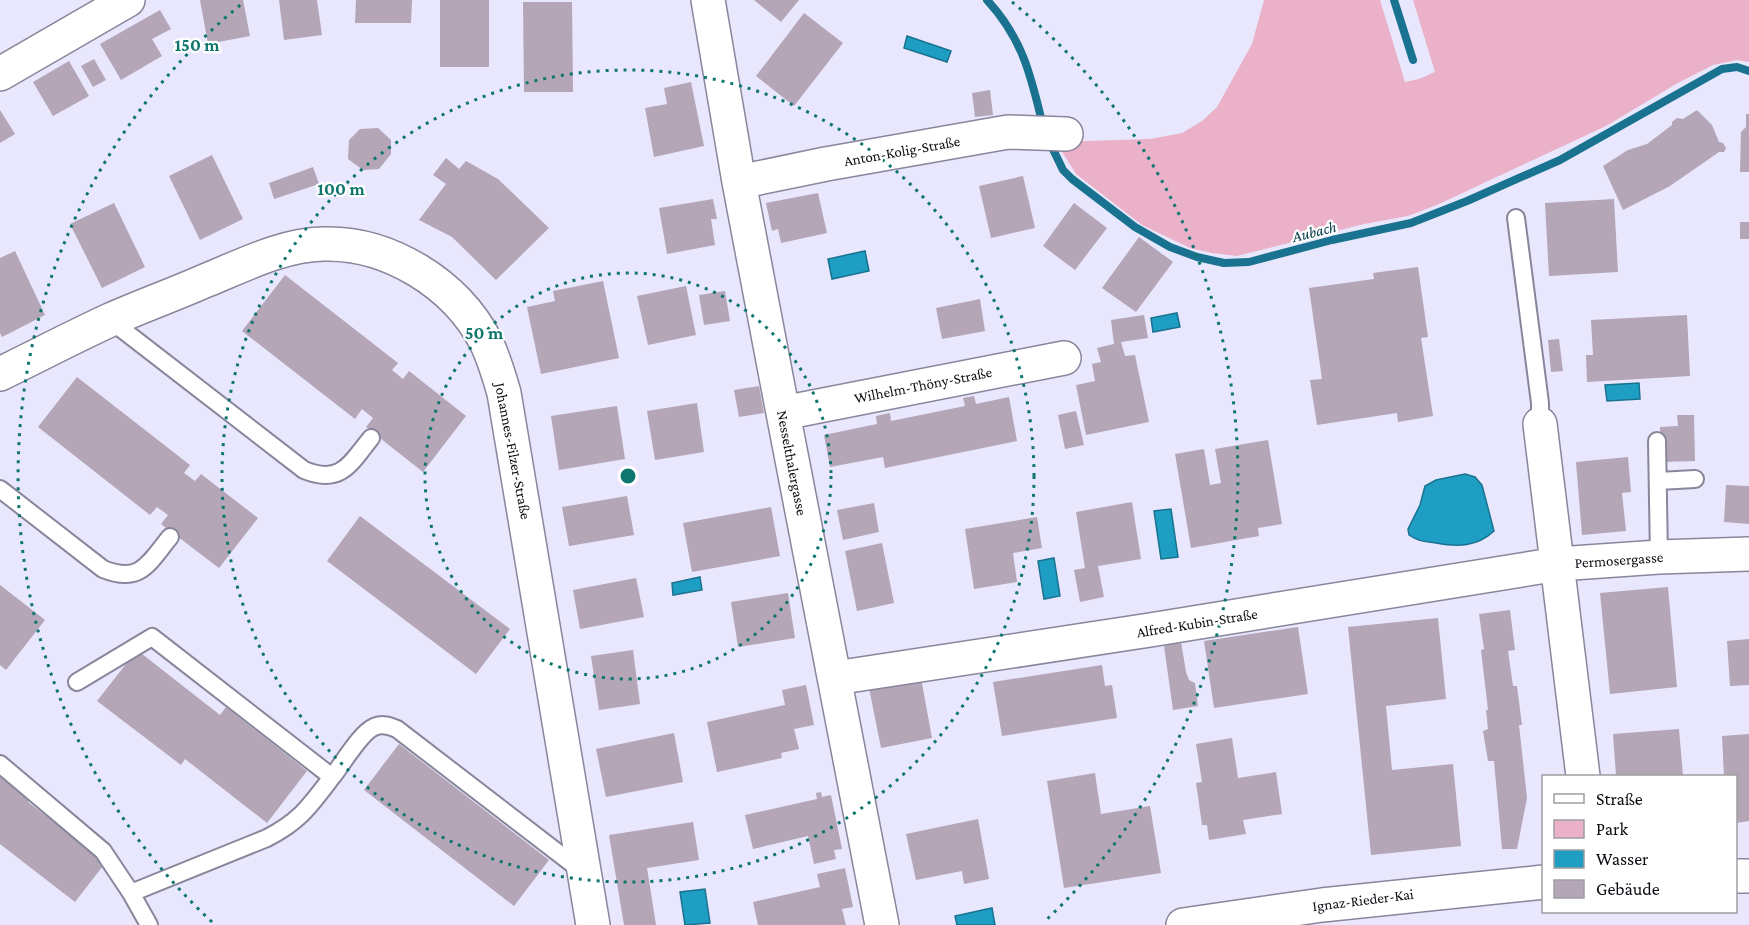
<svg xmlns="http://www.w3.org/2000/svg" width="1749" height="925" font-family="'Crimson Pro',serif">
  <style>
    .green { fill: #eab1c8 }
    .water { fill: #1f9ec4; stroke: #19728f; stroke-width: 1.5 }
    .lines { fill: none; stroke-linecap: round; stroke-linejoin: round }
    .stream { stroke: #19728f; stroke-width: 8 }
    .building { fill: #b4a5b7 }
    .service-casing { stroke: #88869b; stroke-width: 20 }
    .minor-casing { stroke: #88869b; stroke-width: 36 }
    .service { stroke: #fff; stroke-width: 16 }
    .minor { stroke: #fff; stroke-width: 33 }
    .ring { fill: none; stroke: #0f766e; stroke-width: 3; stroke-dasharray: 3 6 }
    .labels { text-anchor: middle; stroke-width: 4.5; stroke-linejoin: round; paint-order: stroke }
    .street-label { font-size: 15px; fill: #0c0c13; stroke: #fff }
    .water-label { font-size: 16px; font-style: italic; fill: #0d4050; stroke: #fff }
    .centre { fill: #0f766e; stroke: #fff; stroke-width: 3 }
    .ring-label { font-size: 18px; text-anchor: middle; font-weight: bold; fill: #0f766e; stroke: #fff; stroke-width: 4.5; stroke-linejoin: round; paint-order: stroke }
  </style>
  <rect width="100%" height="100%" fill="#e8e7fd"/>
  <!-- green -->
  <path class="green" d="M1264,0h116l25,82 14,-3 16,-7 -22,-72h336v62l-12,-2 -24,5 -37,19 -70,42 -167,78 -31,12 -44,8 -127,32 -25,-3 -22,-5 -48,-23 -66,-51 -20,-32 94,-3 32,-6 20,-12 15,-14 35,-63z"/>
  <!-- water -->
  <path class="water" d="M907,36l44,15 -4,11 -43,-14z
    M865,251l4,20 -37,8 -4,-20z
    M1177,313l3,14 -27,5 -2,-14z
    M1639,383l1,16 -33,2 -2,-16z
    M1465,474l10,3 7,8 12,46c-17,16 -36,16 -58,12 -11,-2 -17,-1 -27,-8l-1,-6 12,-24 5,-19 11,-6z
    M1171,509l7,48 -17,2 -7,-48z
    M1054,558l6,38 -16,3 -6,-38z
    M700,577l2,13 -29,5 -1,-12z
    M705,889l5,34 -25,2 -5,-33z
    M992,908l3,17h-38l-2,-9z"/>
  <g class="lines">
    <!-- stream -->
    <path class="stream" d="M987,0c36,39 44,76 56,126
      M1394,0l19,60
      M1049,141l14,29 9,9 63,48 35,20 27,10 27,6 25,-1 83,-22 79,-17 56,-22 93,-41 162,-91 15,-2 12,4"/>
  </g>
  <!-- building -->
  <path class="building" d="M200,0h43l7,36 -42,8z
    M279,0h38l5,35 -38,5z
    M356,0h56l-1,23h-56z
    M440,0h49v67h-49z
    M754,0h45l-18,22z
    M523,2h49l1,90h-49z
    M160,10l11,19 -19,10 10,17 -41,24 -21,-36z
    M804,13l39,30 -49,63 -38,-30z
    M94,59l12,21 -13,7 -12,-21z
    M69,61l20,35 -36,20 -20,-34z
    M691,82l13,64 -50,11 -9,-49 22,-4 -3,-16z
    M990,90l3,25 -18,2 -3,-24z
    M0,110l15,24 -15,9z
    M1697,110l15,15 7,17 4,1 3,5 -2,4h-5l-49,34 -47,24 -20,-44 25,-16 19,-6 25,-19v-3l5,-4 6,1z
    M1746,114h3v58h-9l1,-40 5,-5z
    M378,128l13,12v14l-12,15 -16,1 -15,-11 1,-19 11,-11z
    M212,155l31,64 -43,21 -31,-64z
    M446,158l13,11 7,-8 32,18 51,49 -53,52 -44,-43 -33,-17 27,-36 -13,-9z
    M313,167l6,17 -45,15 -5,-16z
    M1023,176l12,52 -44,10 -12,-52z
    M818,193l9,40 -46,10 -3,-14 -6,2 -6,-28z
    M713,199l4,20h-6l4,26 -48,9 -8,-46z
    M1614,199l4,73 -69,4 -4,-73z
    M114,203l31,64 -43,21 -32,-64z
    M1074,203l33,25 -32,42 -32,-24z
    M1740,222h9v17h-9z
    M1139,237l34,25 -37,50 -34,-24z
    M15,251l30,64 -43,22 -2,-4v-75z
    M1418,267l10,70 -7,1 12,78 -35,6 -1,-9 -80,12 -7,-45 12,-1 -13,-91 65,-9 -1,-6z
    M285,275l113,88 -6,7 11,9 6,-8 57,45 -43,56 -57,-45 7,-9 -11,-9 -7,10 -113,-88z
    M603,281l16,77 -78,16 -14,-67 28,-6 -2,-10z
    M686,286l10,49 -48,10 -11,-49z
    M725,291l5,30 -26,4 -5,-30z
    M980,299l5,32 -43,8 -6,-31z
    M1144,315l4,23 -27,4 4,14 10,-1 14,67 -63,13 -10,-50 19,-4 -3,-17 9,-2 -4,-14 17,-4 -3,-24z
    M1687,315l3,61 -103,6 -1,-27h7l-2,-35z
    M1559,339l4,32 -12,1 -3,-32z
    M77,377l113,88 -6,8 11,8 6,-7 57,44 -39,50 -58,-44 7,-9 -11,-8 -7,8 -112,-88z
    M759,386l5,27 -25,4 -5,-27z
    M974,396l2,8 33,-7 8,44 -132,27 -2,-11 -53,10 -6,-32 53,-11 -1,-8 14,-3 1,8 74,-15 -2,-8z
    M697,403l7,49 -49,8 -8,-49z
    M617,406l8,53 -66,11 -8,-54z
    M1076,411l8,34 -19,4 -7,-34z
    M1677,415h17l1,46 -34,1 -1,-35 18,-1z
    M1268,440l14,84 -24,4 1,8 -68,12 -16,-94 29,-5 6,36 11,-2 -6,-34z
    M1628,457l3,35 -9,1 4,38 -44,4 -6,-73z
    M1726,485l23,1v38l-25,-2z
    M627,496l7,39 -65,11 -7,-39z
    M1132,502l9,57 -43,7 6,31 -24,5 -6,-32 11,-2 -9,-56z
    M874,503l5,29 -36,8 -6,-30z
    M771,507l9,49 -88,16 -9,-49z
    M360,516l150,113 -34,45 -149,-113z
    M1037,517l5,31 -29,5 4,29 -43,7 -9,-60z
    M882,543l12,60 -37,8 -12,-60z
    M636,578l8,39 -64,12 -7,-39z
    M0,585l45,35 -39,50 -6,-5z
    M1668,587l9,100 -67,7 -10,-101z
    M788,593l7,45 -57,9 -7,-45z
    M1510,610l5,40 -7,1 5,35h4l5,39h-3l8,73 -10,51h-15l-8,-88h-6l-5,-30 5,-2 -2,-19h2l-7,-60 3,-1 -5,-35z
    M1438,618l8,81 -60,7 6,64 61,-6 8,82 -90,9 -23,-228z
    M1298,627l10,67 -94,14 -10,-67z
    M1749,639v46l-19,1 -3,-45z
    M1181,642l5,30 3,8 6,3 3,23 -25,4 -9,-64z
    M137,650l83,65 6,-8 81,64 -40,52 -82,-64 -4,6 -84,-64z
    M633,650l7,54 -41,6 -8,-54z
    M1102,665l3,21 7,-1 5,33 -115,18 -9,-54z
    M921,678l11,60 -51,10 -12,-60z
    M806,685l8,40 -20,4 5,20 -18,4 1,5 -65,14 -10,-50 78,-17 -3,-15z
    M1679,729l4,47h-67l-3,-42z
    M674,733l9,49 -77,15 -10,-48z
    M1749,734v87l-13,2v-47h-12l-2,-40z
    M1232,738l6,40 38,-6 6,42 -39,6 3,14 -37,6 -2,-15h-5l-6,-42 6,-1 -6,-38z
    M399,744l150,116 -35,46 -150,-116z
    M1095,773l6,41 49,-8 11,67 -97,15 -17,-107z
    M0,776l30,23 -2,3 78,60 -31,40 -75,-58z
    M821,792l1,5 9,-2 11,54 -8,1 2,9 -22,5 -6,-28 -55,13 -8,-34 72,-16 -1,-6z
    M978,819l11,60 -25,5 -2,-13 -46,9 -10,-46z
    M693,822l6,38 -52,8 9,57h-32l-15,-90z
    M845,868l8,39 -11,2 4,16h-88l-5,-23 67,-15 -3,-13z"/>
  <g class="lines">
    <!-- service casing -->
    <g class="service-casing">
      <path id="service" d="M1516,218l24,185v21
        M110,320l194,150c37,15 46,-6 67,-32
        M1657,441l2,116
        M1658,481l37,-2
        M0,489l103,80c37,15 45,-5 67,-32
        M77,682l75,-45 180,140c-23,30 -32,44 -65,61l-136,55
        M0,764l103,87 28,42 18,32
        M332,777c10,-12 28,-44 42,-50 8,-4 16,-1 23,2l186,143"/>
    </g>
    <!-- minor casing -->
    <g class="minor-casing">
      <path id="minor" d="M708,0l31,182 44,231 99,512
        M0,74l128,-74
        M739,182l87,-18 182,-32 58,2
        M0,374c37,-18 73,-37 110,-54 32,-14 65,-26 97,-40 37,-15 75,-35 116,-36 66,-2 133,40 163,98 8,16 13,34 18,51l89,532
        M783,413l281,-55
        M1540,424l43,352
        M835,678l315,-48 408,-66 101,-7 90,-3
        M1736,876h13
        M1183,925l139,-20 222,-23"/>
    </g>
    <!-- service -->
    <use href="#service" class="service"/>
    <!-- minor -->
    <use href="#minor" class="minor"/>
  </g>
  <!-- distance rings -->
  <g class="ring">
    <circle cx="628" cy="476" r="203"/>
    <circle cx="628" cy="476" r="406"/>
    <path d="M212 922A610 610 0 0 1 244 2M1012 2A610 610 0 0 1 1044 922"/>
  </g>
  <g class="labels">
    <!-- street labels -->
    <g class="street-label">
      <text transform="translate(902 151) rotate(-10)" y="5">Anton-Kolig-Straße</text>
      <text transform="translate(923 385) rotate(-11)" y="5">Wilhelm-Thöny-Straße</text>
      <text transform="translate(513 451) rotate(79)" y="5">Johannes-Filzer-Straße</text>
      <text transform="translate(792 463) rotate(79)" y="5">Nesselthalergasse</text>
      <text transform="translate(1619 560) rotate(-4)" y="5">Permosergasse</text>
      <text transform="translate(1197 623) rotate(-9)" y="5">Alfred-Kubin-Straße</text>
      <text transform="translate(1363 900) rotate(-7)" y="5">Ignaz-Rieder-Kai</text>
    </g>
    <!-- water labels -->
    <g class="water-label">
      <text transform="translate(1314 231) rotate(-14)" y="6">Aubach</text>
    </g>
  </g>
  <circle cx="628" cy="476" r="9" class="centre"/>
  <g class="ring-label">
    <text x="197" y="51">150 m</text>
    <text x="341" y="195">100 m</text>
    <text x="484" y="339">50 m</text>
  </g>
  <!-- legend -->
  <rect x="1542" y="775" width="195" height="138" fill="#ffffff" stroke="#9e9ea1" stroke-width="1.5"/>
  <rect x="1554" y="794" width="30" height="9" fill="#ffffff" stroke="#9e9ea1" stroke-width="1.5"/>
  <text x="1596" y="805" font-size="18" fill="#0c0c13">Straße</text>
  <rect x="1554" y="820" width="30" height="18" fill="#eab1c8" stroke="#9e9ea1" stroke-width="1.5"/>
  <text x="1596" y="835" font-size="18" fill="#0c0c13">Park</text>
  <rect x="1554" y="850" width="30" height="18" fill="#1f9ec4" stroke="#9e9ea1" stroke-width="1.5"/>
  <text x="1596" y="865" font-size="18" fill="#0c0c13">Wasser</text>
  <rect x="1554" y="880" width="30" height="18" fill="#b4a5b7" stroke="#9e9ea1" stroke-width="1.5"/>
  <text x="1596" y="895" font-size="18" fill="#0c0c13">Gebäude</text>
</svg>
